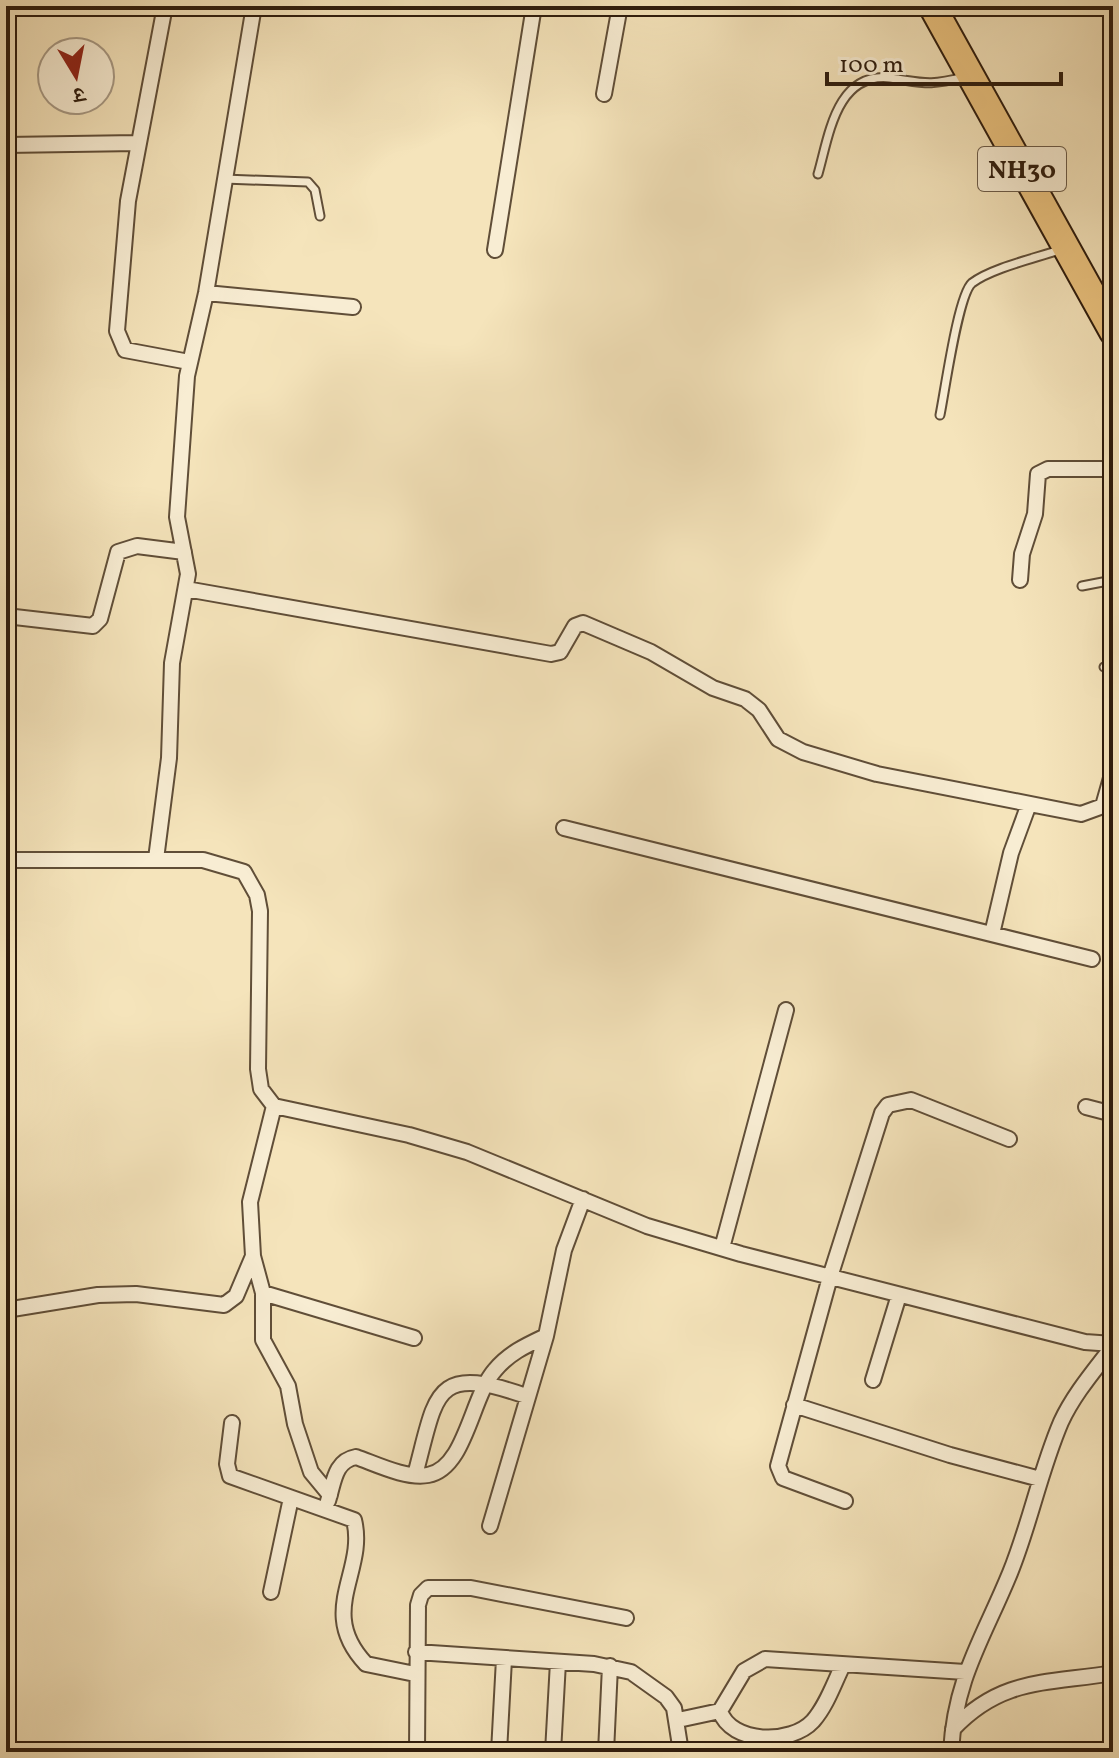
<svg xmlns="http://www.w3.org/2000/svg" width="1119" height="1758" font-family="Vollkorn,'Noto Serif Devanagari',serif">
  <style>
    .lines { fill: none; stroke-linecap: round; stroke-linejoin: round }
    .lane-casing { stroke: #604e38; stroke-width: 11 }
    .street-casing { stroke: #604e38; stroke-width: 18 }
    .highway-casing { stroke: #2e1c0d; stroke-width: 30 }
    .lane { stroke: #f8edd3; stroke-width: 7 }
    .street { stroke: #f8edd3; stroke-width: 14 }
    .highway { stroke: #eac27e; stroke-width: 26 }
    .labels { text-anchor: middle; stroke-width: 8; stroke-linejoin: round; paint-order: stroke }
    .shield { fill: #f8edd3; stroke: #6b5b48; stroke-width: 2 }
    .shield-label { font-size: 26px; font-weight: bold; fill: #2e1c0d }
  </style>
  <rect width="100%" height="100%" fill="#f5e4bb"/>
  <filter id="stains"><feTurbulence type="fractalNoise" baseFrequency=".0025" numOctaves="4"/><feColorMatrix values="0 0 0 0 .2 0 0 0 0 .09 0 0 0 0 .02 0 0 0 .5 -.17"/></filter>
  <radialGradient id="worn" r=".72"><stop offset=".6" stop-color="#630" stop-opacity="0"/><stop offset="1" stop-color="#630" stop-opacity=".3"/></radialGradient>
  <g class="lines">
    <!-- lane casing -->
    <g class="lane-casing">
      <path id="lane" d="M818,174c11,-38 18,-102 72,-96 36,5 37,8 75,-1
        M224,179l84,3 7,8 5,26
        M940,415c5,-24 18,-120 32,-132 20,-15 64,-25 87,-33
        M1082,586l31,-6
        M1104,667l9,2"/>
    </g>
    <!-- street casing -->
    <g class="street-casing">
      <path id="street" d="M165,6l-37,195 -11,130 8,19 64,12
        M604,94l16,-88
        M6,145l131,-2
        M495,250l39,-244
        M206,293l147,14
        M1020,580l2,-26 13,-40 3,-40 10,-5h65
        M186,589l365,65 9,-2 15,-26 8,-3 68,29 62,36 32,11 14,11 19,29 25,13 74,22 204,40 22,-8 10,-35
        M6,616l87,10 7,-7 18,-67 19,-6 47,6
        M564,828l528,131
        M156,859l13,-101 3,-95 16,-89 -11,-57 10,-141 19,-83 48,-287
        M6,860h197l41,12 13,23 3,16 -2,158 3,20 13,17 135,29 58,17 180,74 94,28 344,88 28,2
        M992,934l19,-81 18,-49
        M274,1106l-24,96 3,54 10,37v47l25,46 7,38 16,48 19,23
        M1086,1107l27,7
        M722,1248l64,-238
        M263,1293l151,45
        M6,1310l92,-15 38,-1 88,11 12,-9 17,-40
        M873,1380l26,-85
        M794,1405l156,50 90,24
        M232,1423l-5,41 3,12 124,44c13,52 -38,91 12,144l49,10
        M415,1475c22,-81 17,-112 111,-79
        M328,1501c6,-18 6,-40 28,-44 20,7 50,22 72,18 38,-7 43,-78 67,-105 14,-17 32,-25 51,-34
        M845,1501l-62,-23 -5,-12 52,-189 52,-164 6,-8 23,-5 98,39
        M490,1526l56,-190 18,-86 19,-51
        M271,1592l20,-94
        M416,1652l178,12 37,8 35,25 8,11 7,44
        M720,1711c11,33 71,34 93,10 14,-16 21,-38 30,-56
        M678,1720l42,-9 24,-40 21,-12 200,13
        M953,1729c49,-52 95,-45 160,-56
        M417,1752l1,-147 3,-10 7,-7h43l155,30
        M499,1752l5,-93
        M553,1752l5,-90
        M606,1752l4,-86
        M951,1752c4,-74 32,-113 59,-179 20,-49 30,-102 51,-151 13,-28 33,-51 52,-76"/>
    </g>
    <!-- highway casing -->
    <g class="highway-casing">
      <path id="highway" d="M932,6l181,326"/>
    </g>
    <!-- lane -->
    <use href="#lane" class="lane"/>
    <!-- street -->
    <use href="#street" class="street"/>
    <!-- highway -->
    <use href="#highway" class="highway"/>
  </g>
  <g class="labels">
    <!-- shield labels -->
    <rect class="shield" x="978" y="147" width="88" height="44" rx="6"/>
    <g class="shield-label">
      <text x="1022" y="178">NH30</text>
    </g>
  </g>
  <!-- margin -->
  <rect width="1119" height="1758" fill="none" stroke="#f5e4bb" stroke-width="32"/>
  <rect x="8" y="8" width="1103" height="1742" fill="none" stroke="#2e1c0d" stroke-width="4"/>
  <rect x="16" y="16" width="1087" height="1726" fill="none" stroke="#2e1c0d" stroke-width="2"/>
  <!-- north arrow -->
  <g transform="translate(76 76) rotate(170)"><circle r="38" fill="#f8edd3" stroke="#a79984" stroke-width="2"/>
  <path d="M0-6L14 30L0 20L-14 30Z" fill="#8f2418"/>
  <text y="-12" font-size="22" font-weight="bold" text-anchor="middle" fill="#2e1c0d">उ</text>
  </g>
  <!-- scale -->
  <path d="M827 72v12h234v-12" fill="none" stroke="#2e1c0d" stroke-width="4"/>
  <text x="839" y="72" font-size="24" fill="#2e1c0d" stroke="#f8edd3" stroke-width="6" paint-order="stroke">100 m</text>
  <rect width="100%" height="100%" filter="url(#stains)"/>
  <rect width="100%" height="100%" fill="url(#worn)"/>
</svg>
